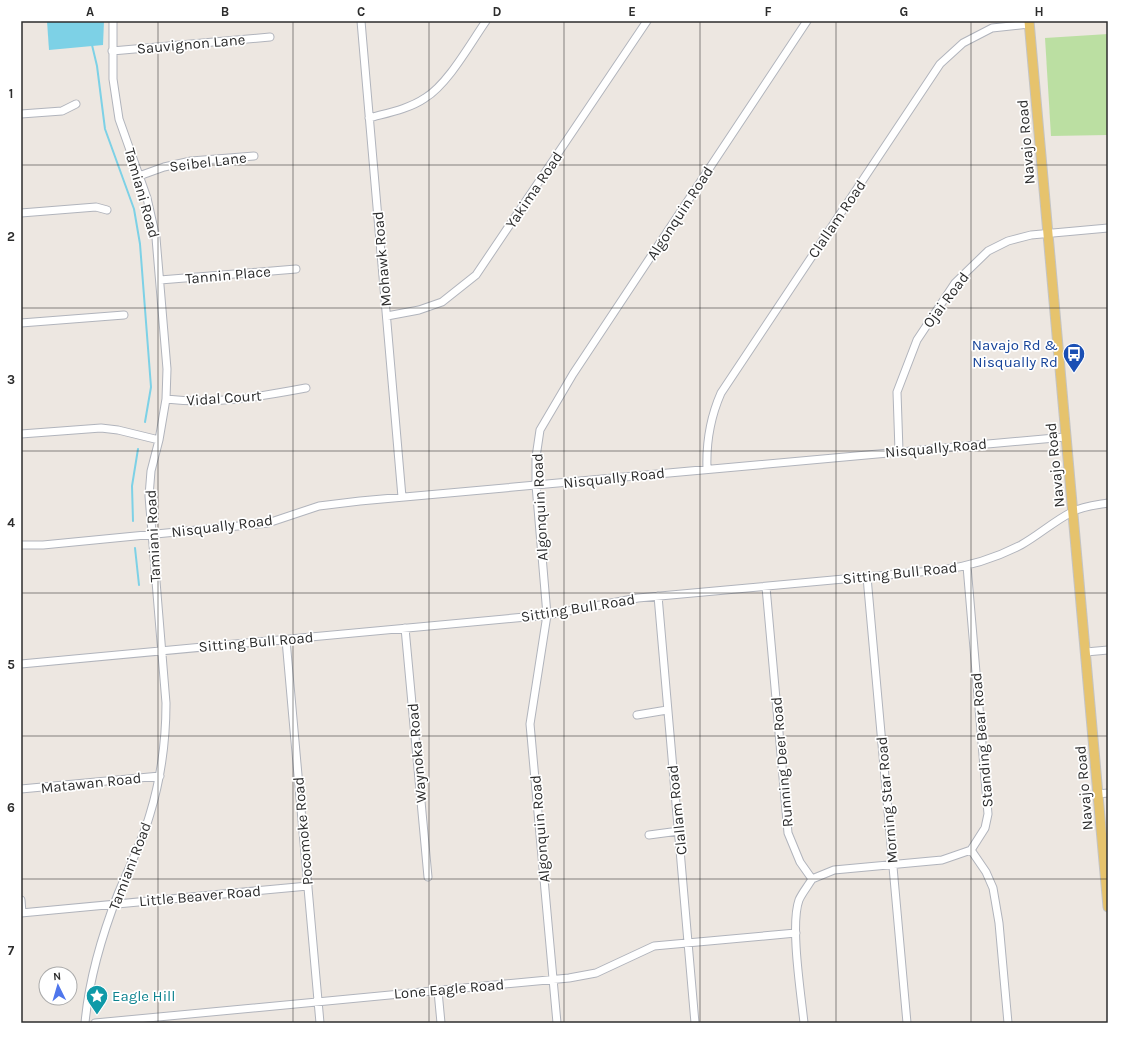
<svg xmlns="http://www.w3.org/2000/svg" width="1129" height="1044" font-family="Karla,sans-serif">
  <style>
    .green { fill: #bbdfa2 }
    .water { fill: #7dd1e6 }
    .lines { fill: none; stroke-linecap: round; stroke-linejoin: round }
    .stream { stroke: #7dd1e6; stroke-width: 2 }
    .minor-casing { stroke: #b1b4bc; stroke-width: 9 }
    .major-casing { stroke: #c4c4c4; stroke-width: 11 }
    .minor { stroke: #fff; stroke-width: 7 }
    .major { stroke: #e6c36d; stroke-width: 9 }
    .grid { fill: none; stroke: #2d2d2d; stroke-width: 1; stroke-opacity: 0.55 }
    .labels { text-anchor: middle; stroke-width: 3.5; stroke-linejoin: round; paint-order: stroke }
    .street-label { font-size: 15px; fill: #2d2d2d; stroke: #fff }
    .transit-label { font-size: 15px; fill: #164399; stroke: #fff; text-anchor: end }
    .culture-label { font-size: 15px; fill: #0d838f; stroke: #fff; text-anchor: start }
    .neatline { fill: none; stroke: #2d2d2d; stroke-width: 1.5 }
    .grid-label { font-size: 13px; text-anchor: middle; font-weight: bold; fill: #2d2d2d }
  </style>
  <rect width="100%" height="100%" fill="#ede7e1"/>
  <!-- green -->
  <path class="green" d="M1108,34v101l-57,1 -6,-98z"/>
  <!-- water -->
  <path class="water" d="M47,21h57l-1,24 -54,5z"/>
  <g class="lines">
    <!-- stream -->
    <path class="stream" d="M92,45l5,21 8,63 29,80 6,35 11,143 -6,35
      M133,521l-1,-35 6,-37
      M135,548l4,37"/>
    <!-- minor casing -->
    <g class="minor-casing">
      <path id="minor" d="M361,21l41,476
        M112,51l158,-14
        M21,114l41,-3 14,-7
        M369,118c18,-5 40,-9 56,-20 23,-14 45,-54 61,-77
        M139,176l25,-9 27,-6 63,-5
        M21,213l75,-6 11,3
        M160,280l136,-11
        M387,316l32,-6 23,-8 34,-27 171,-254
        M21,323l103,-8
        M166,399c50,6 91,-2 140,-11
        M21,434l80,-6 17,2 41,10
        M899,451l-2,-59 20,-52 38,-57 33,-32 20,-10 23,-6 77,-7
        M707,469c-1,-28 3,-51 14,-76l219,-329 23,-21 29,-15 37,-4
        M21,545h22l225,-22 51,-17 41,-5 706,-64
        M967,566l21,248 -3,14 -14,22
        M867,577l40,446
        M766,587l22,246 12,29 12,17
        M658,596l37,427
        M405,628l23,249
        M286,640l34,383
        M1086,652l22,-2
        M21,664l526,-49 91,-17 304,-28c28,-4 54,-12 79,-25 18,-10 33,-24 51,-33 11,-6 24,-7 36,-9
        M637,715l30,-5
        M21,789l139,-13
        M1098,794l10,-1
        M649,835l30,-4
        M971,850l15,22 7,16 6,35 9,100
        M812,879l22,-9 108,-10 29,-10
        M21,900l1,13
        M21,913l287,-27
        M438,991l3,32
        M85,1023c4,-44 17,-88 33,-129 11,-27 24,-52 32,-80 11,-36 16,-73 16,-111l-17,-207 2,-25 8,-31 7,-41 1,-30 -11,-131 -9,-40 -28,-79 -6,-40v-58
        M95,1023l474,-45 27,-5 58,-27 142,-13
        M557,1023l-27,-299 17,-109 -11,-130v-28l4,-27 33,-56 234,-353
        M804,1023c-3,-29 -14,-98 -5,-123 3,-7 9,-14 13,-21"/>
    </g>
    <!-- major casing -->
    <g class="major-casing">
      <path id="major" d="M1029,21l79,886"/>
    </g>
    <!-- minor -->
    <use href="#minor" class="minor"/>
    <!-- major -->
    <use href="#major" class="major"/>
  </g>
  <!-- grid -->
  <path class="grid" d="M158,21v1002M293,21v1002M429,21v1002M564,21v1002M700,21v1002M836,21v1002M971,21v1002M21,165h1087M21,308h1087M21,451h1087M21,593h1087M21,736h1087M21,879h1087"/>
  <!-- icons -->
  <defs>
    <g id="bus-pin" transform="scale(1.15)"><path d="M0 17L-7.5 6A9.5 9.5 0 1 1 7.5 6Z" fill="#1a4fb4" stroke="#fff"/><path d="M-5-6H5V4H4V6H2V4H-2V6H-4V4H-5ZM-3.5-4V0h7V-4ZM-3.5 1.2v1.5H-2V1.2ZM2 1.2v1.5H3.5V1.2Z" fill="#fff"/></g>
    <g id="sight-pin" transform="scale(1.15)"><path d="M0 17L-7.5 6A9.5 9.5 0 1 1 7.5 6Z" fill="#0f9aa8" stroke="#fff"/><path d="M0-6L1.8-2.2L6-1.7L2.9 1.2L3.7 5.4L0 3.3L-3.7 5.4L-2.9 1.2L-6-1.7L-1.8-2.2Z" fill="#fff"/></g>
  </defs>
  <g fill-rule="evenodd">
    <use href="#bus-pin" x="1074" y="354"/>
    <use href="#sight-pin" x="97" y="996"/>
  </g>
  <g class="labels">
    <!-- street labels -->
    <g class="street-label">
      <text transform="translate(191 44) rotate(-5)" y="5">Sauvignon Lane</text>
      <text transform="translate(1026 142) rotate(-95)" y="5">Navajo Road</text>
      <text transform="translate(208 162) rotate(-7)" y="5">Seibel Lane</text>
      <text transform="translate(534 190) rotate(-56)" y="5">Yakima Road</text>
      <text transform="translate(142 193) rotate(74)" y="5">Tamiani Road</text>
      <text transform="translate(680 213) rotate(-57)" y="5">Algonquin Road</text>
      <text transform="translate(837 219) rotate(-56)" y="5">Clallam Road</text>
      <text transform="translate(382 259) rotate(-95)" y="5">Mohawk Road</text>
      <text transform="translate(228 275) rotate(-5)" y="5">Tannin Place</text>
      <text transform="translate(946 300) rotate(-53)" y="5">Ojai Road</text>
      <text transform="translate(224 398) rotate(-4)" y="5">Vidal Court</text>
      <text transform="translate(936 448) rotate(-5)" y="5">Nisqually Road</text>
      <text transform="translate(1055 465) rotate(-96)" y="5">Navajo Road</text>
      <text transform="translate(614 478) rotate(-6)" y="5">Nisqually Road</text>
      <text transform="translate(540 507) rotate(-93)" y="5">Algonquin Road</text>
      <text transform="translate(222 526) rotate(-7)" y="5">Nisqually Road</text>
      <text transform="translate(153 536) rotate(-93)" y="5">Tamiani Road</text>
      <text transform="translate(900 573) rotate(-6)" y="5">Sitting Bull Road</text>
      <text transform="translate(578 608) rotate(-9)" y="5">Sitting Bull Road</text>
      <text transform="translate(256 642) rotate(-5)" y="5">Sitting Bull Road</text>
      <text transform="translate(982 740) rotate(-95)" y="5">Standing Bear Road</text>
      <text transform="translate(417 753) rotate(-95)" y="5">Waynoka Road</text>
      <text transform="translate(782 762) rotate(-95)" y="5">Running Deer Road</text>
      <text transform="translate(91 783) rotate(-6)" y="5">Matawan Road</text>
      <text transform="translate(1084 788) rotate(-95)" y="5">Navajo Road</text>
      <text transform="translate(887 800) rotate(-95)" y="5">Morning Star Road</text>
      <text transform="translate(677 810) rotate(-96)" y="5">Clallam Road</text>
      <text transform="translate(540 829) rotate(-95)" y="5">Algonquin Road</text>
      <text transform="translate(303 831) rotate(-95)" y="5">Pocomoke Road</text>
      <text transform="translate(130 866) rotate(-69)" y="5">Tamiani Road</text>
      <text transform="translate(200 896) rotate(-5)" y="5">Little Beaver Road</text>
      <text transform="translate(449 989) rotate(-5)" y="5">Lone Eagle Road</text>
    </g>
    <!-- transit labels -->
    <g class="transit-label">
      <text x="1058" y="350">Navajo Rd &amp;<tspan x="1058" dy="17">Nisqually Rd</tspan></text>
    </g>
    <!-- culture labels -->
    <g class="culture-label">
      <text x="112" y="1001">Eagle Hill</text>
    </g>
  </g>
  <!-- border -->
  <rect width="1129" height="1044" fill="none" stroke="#ffffff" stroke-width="44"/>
  <!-- north arrow -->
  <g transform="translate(58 986) rotate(355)"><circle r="19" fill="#ffffff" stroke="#ababab"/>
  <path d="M0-3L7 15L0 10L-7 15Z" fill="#4f76ec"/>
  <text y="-6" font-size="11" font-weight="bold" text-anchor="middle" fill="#2d2d2d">N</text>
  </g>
  <rect x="22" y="22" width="1085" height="1000" class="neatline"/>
  <g class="grid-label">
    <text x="90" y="16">A</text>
    <text x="225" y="16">B</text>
    <text x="361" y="16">C</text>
    <text x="497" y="16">D</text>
    <text x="632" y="16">E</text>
    <text x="768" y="16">F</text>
    <text x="904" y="16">G</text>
    <text x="1039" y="16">H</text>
    <text x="11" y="98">1</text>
    <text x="11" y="241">2</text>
    <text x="11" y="384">3</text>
    <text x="11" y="527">4</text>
    <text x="11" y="669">5</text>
    <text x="11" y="812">6</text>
    <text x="11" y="955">7</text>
  </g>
</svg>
